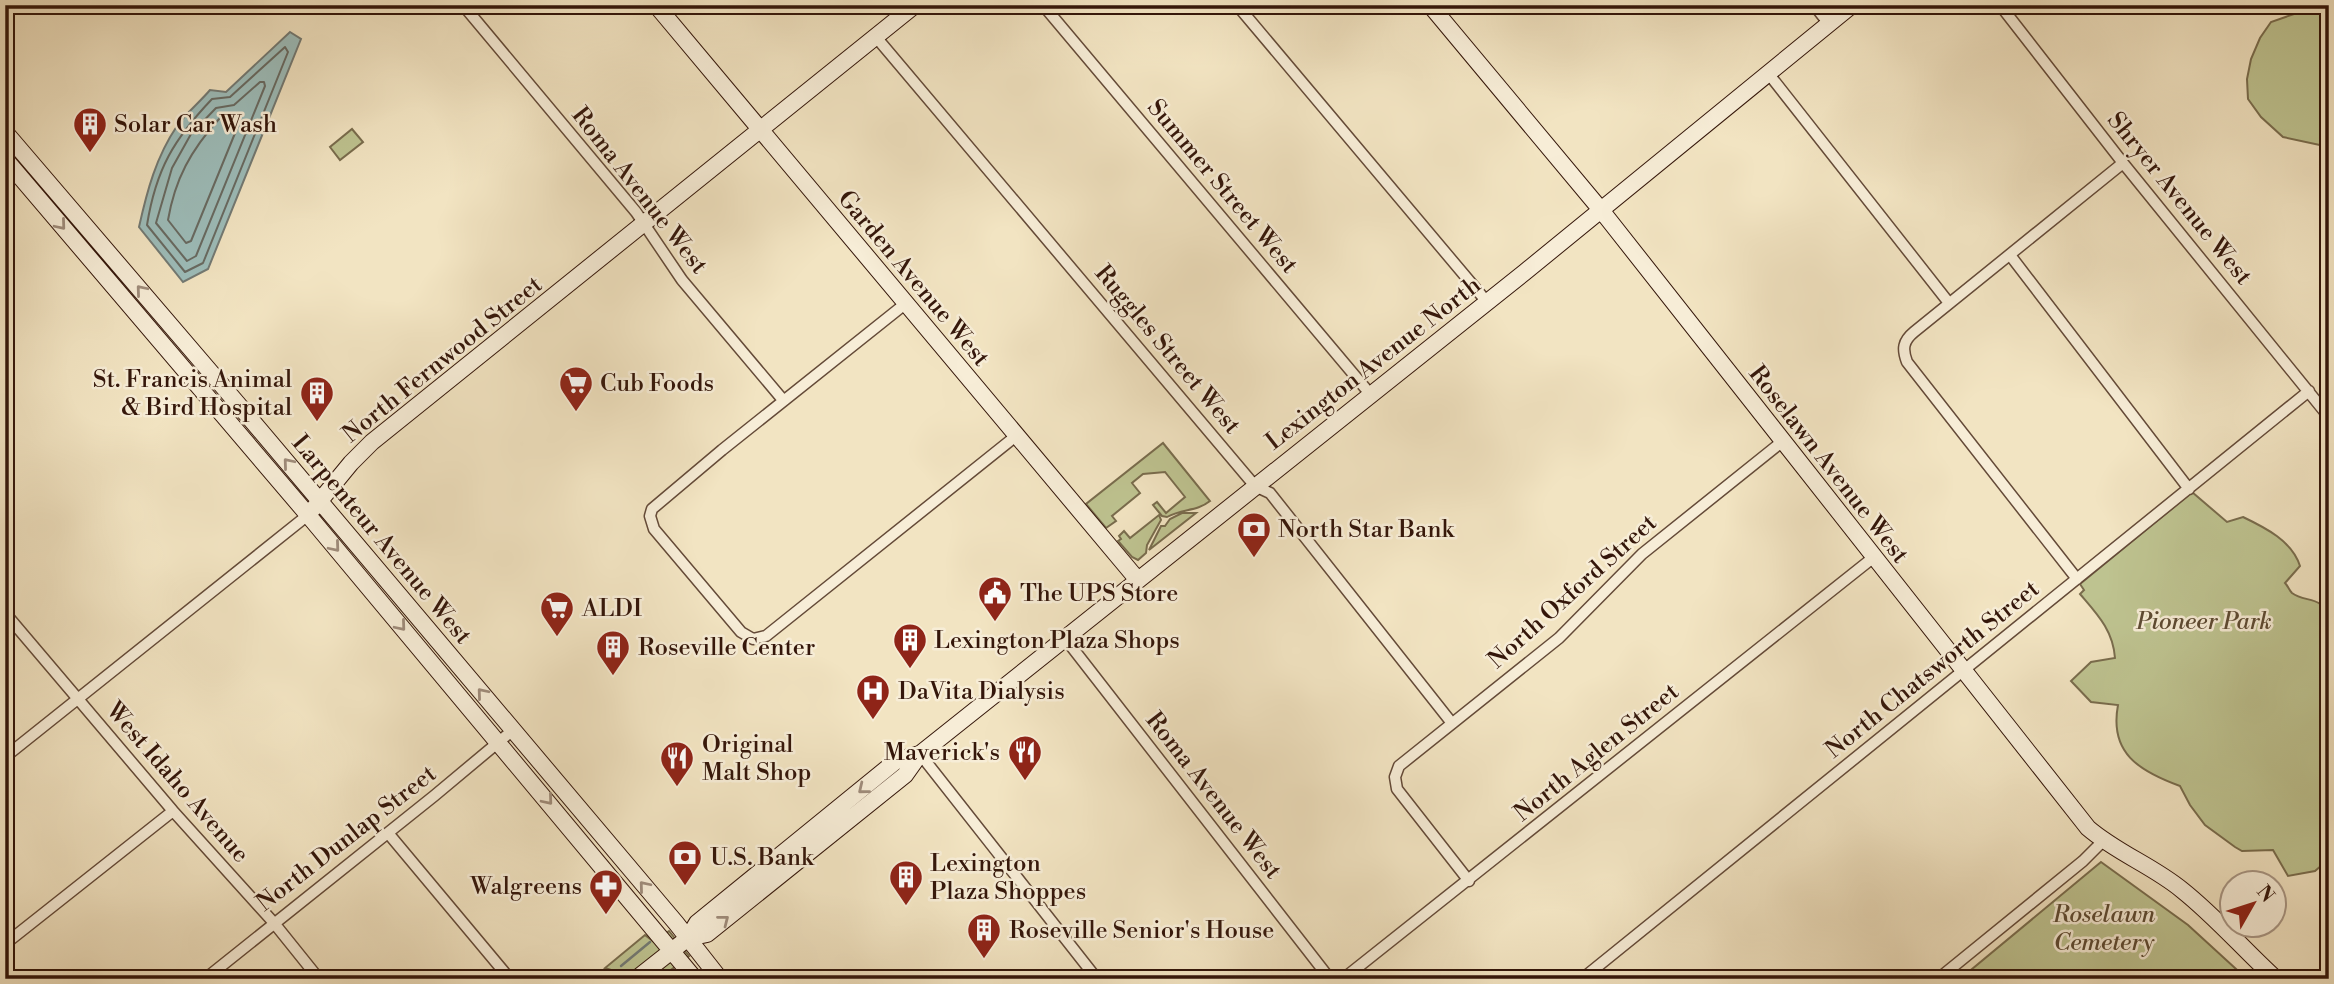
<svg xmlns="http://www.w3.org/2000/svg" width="2334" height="984" font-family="'Libre Bodoni',serif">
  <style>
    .green { fill: #bec390; stroke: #796c4d; stroke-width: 2 }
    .water { fill: #9dbdba; stroke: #737a74; stroke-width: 2 }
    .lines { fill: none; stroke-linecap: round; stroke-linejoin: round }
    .shore { stroke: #686a62; stroke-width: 2 }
    .stream { stroke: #737a74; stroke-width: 2.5 }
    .street-casing { stroke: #644a38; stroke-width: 13 }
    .secondary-casing { stroke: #34160a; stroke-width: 18 }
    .street { stroke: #f7edd7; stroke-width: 10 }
    .secondary { stroke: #f7edd7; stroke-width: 16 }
    .oneway { stroke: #9f8c7b }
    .labels { text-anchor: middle; stroke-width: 5; stroke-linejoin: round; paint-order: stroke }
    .poi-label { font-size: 24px; fill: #34160a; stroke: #f7edd7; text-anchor: start }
    .street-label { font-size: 24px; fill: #34160a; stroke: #f7edd7 }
    .park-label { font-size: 24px; font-style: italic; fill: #5d4a32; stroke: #f7edd7 }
  </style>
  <rect width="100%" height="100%" fill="#f2e4c2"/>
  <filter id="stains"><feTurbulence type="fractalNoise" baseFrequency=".00286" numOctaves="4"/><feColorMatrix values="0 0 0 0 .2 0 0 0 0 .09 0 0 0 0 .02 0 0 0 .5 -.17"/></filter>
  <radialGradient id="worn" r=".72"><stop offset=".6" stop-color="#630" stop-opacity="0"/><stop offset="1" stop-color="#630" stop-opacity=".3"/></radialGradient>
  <!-- green -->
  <path class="green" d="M2320,10l9,1v136l-46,-10 -22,-20 -13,-18 -1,-20 4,-20 9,-21 11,-16 23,-8z
    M352,129l11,13 -23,18 -10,-13z
    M1163,443l47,58c-14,11 -27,7 -43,16l-5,-1 -9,-11 4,-3 9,11 19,-16 -20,-25 -22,2 -11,9 8,10 -28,23 4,5 -10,7 -20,-24z
    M2192,492l35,30 16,-5c23,11 49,24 57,49l-15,17c3,3 4,7 7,10 13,10 30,2 37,24v242l-14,12 -27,5 -15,-26 -31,1 -7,-4 -30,-22 -15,-20 -10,-19c-41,-15 -71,-33 -62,-81l-27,-3 -20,-21 20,-19 24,-4c-2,-28 -18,-44 -35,-64l4,-4 -4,-6z
    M1182,513h14l-47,37 12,-24h4l5,-7z
    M1159,515l2,5 -14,25 -1,8 -8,7 -6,-3 -14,-16 3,-2 -2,-3 5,-5 6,7z
    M2101,862l87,63 59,54h-287z
    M669,931l20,25 -30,23h-50l8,-7 -12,-4 40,-33 9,7z"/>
  <!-- water -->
  <path class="water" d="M290,32l11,7 -93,230 -25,13 -44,-55c8,-36 17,-70 38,-101 9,-13 23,-24 33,-36l16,2z"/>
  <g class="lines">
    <!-- shore -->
    <path class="shore" d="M285,47l3,5 -85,211 -18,9 -38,-47c9,-56 27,-86 65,-126l18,-2z
      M260,82h4l1,4 -69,170 -9,5 -31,-38 16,-55 19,-34 25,-26 18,-3z
      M238,117l2,4 -49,120 -5,2 -18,-23c7,-41 23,-70 51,-101z"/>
    <!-- stream -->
    <path class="stream" d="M621,966l29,-24"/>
    <!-- street casing -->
    <g class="street-casing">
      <path id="street" d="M463,5l173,207 46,68 101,120
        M1043,5l328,390
        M1237,5l250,297
        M1814,5l15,19
        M2000,5l123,158 206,254
        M876,37l379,449 15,7 181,229
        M1768,73l181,230
        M2010,255l179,234
        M905,304l-183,146 -70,59 -2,7 4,13 87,103 12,7 13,-3 250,-200
        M2077,579l-170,-217c-5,-13 -4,-21 7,-30l209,-169
        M5,613l168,198 101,112 45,56
        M1064,637l266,342
        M920,754l177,225
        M5,757l303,-242
        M388,833l122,146
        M1469,881l-72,-92 -2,-12 4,-11 160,-128 83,-84 141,-113
        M5,944l168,-133
        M205,979l229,-183 79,-66
        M1343,979l531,-422
        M1582,979l727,-588
        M1938,979l145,-118 20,-20"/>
    </g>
    <!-- secondary casing -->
    <g class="secondary-casing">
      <path id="secondary" d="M656,5l481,574
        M1430,5l171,205 487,618c29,25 65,38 94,62 34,27 62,60 94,89
        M5,132l232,271 439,520 44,56
        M5,159l303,356 387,464
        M314,508l37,-45 21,-21 543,-437
        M688,938l19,-4 198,-159 15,-21 605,-482 327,-267
        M636,979l52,-41 9,-15 199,-162 24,-7"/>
    </g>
    <!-- street -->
    <use href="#street" class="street"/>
    <!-- secondary -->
    <use href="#secondary" class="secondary"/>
  </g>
  <!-- one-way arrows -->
  <defs><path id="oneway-chevron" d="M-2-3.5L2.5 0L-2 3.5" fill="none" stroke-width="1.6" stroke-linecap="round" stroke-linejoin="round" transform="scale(1.75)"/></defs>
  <g class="oneway">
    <use href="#oneway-chevron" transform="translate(61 225) rotate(50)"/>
    <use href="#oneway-chevron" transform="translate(141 290) rotate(-130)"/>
    <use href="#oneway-chevron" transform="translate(288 463) rotate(-130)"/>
    <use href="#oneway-chevron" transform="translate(335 547) rotate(50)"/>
    <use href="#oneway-chevron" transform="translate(401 626) rotate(50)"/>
    <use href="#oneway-chevron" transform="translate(482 693) rotate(-130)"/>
    <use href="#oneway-chevron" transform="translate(863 789) rotate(141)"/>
    <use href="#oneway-chevron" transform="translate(548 800) rotate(50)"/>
    <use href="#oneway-chevron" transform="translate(644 886) rotate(-130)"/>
    <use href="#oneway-chevron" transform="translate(724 920) rotate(-38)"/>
  </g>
  <!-- icons -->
  <defs>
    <g id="building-pin" transform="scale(1.75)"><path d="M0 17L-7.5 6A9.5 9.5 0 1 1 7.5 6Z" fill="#8f2418" stroke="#f7edd7"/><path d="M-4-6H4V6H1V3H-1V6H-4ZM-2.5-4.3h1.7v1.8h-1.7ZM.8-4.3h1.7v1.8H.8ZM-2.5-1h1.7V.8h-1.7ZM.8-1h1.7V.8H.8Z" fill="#fff"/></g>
    <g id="supermarket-pin" transform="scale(1.75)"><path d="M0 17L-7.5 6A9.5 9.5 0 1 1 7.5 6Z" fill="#8f2418" stroke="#f7edd7"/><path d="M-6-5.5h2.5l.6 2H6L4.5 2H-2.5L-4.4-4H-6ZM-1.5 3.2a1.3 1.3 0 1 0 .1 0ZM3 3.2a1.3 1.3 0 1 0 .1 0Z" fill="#fff"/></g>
    <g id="bank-pin" transform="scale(1.75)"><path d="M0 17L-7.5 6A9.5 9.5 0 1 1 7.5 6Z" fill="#8f2418" stroke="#f7edd7"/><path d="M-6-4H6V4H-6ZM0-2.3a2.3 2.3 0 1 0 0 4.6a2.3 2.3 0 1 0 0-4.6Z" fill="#fff"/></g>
    <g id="civic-pin" transform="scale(1.75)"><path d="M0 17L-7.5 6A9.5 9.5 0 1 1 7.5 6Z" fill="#8f2418" stroke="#f7edd7"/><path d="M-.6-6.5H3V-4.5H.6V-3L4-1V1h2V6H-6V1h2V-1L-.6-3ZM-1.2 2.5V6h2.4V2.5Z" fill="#fff"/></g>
    <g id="hospital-pin" transform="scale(1.75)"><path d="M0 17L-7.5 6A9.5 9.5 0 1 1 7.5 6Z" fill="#8f2418" stroke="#f7edd7"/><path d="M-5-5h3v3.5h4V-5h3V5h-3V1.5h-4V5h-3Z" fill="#fff"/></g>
    <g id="restaurant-pin" transform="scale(1.75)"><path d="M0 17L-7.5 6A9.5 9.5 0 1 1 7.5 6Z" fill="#8f2418" stroke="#f7edd7"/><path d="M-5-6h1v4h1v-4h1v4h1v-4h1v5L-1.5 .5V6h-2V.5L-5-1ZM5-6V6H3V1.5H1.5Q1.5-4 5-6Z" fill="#fff"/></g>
    <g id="pharmacy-pin" transform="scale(1.75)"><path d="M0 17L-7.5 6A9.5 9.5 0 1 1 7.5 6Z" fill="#8f2418" stroke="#f7edd7"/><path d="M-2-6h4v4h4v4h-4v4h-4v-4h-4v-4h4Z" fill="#fff"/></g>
  </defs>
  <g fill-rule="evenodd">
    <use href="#building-pin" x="90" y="124"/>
    <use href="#supermarket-pin" x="576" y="383"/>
    <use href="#building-pin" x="317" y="393"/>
    <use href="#bank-pin" x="1254" y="529"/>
    <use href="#civic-pin" x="995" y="593"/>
    <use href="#supermarket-pin" x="557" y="608"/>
    <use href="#building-pin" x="910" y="640"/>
    <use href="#building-pin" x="613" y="647"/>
    <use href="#hospital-pin" x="873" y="691"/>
    <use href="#restaurant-pin" x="1025" y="752"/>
    <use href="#restaurant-pin" x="677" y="758"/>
    <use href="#bank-pin" x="685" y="857"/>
    <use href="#building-pin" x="906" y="877"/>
    <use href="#pharmacy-pin" x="606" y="886"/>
    <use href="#building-pin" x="984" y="930"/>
  </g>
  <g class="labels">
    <!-- poi labels -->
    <g class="poi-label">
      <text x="114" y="132">Solar Car Wash</text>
      <text x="292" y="387" text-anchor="end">St. Francis Animal<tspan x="292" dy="28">&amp; Bird Hospital</tspan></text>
      <text x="600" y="391">Cub Foods</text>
      <text x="1278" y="537">North Star Bank</text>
      <text x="1020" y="601">The UPS Store</text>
      <text x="582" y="616">ALDI</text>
      <text x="934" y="648">Lexington Plaza Shops</text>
      <text x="638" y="655">Roseville Center</text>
      <text x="898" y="699">DaVita Dialysis</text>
      <text x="702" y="752">Original<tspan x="702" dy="28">Malt Shop</tspan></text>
      <text x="1000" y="760" text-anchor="end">Maverick's</text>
      <text x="710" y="865">U.S. Bank</text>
      <text x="930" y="871">Lexington<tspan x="930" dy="28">Plaza Shoppes</tspan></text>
      <text x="582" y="894" text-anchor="end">Walgreens</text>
      <text x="1009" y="938">Roseville Senior's House</text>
    </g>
    <!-- street labels -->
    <g class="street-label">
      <text transform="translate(1223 186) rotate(50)" y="8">Summer Street West</text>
      <text transform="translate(640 190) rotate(52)" y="8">Roma Avenue West</text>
      <text transform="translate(2180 198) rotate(51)" y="8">Shryer Avenue West</text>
      <text transform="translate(914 278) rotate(50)" y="8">Garden Avenue West</text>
      <text transform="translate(1168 349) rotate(50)" y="8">Ruggles Street West</text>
      <text transform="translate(442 359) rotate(-39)" y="8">North Fernwood Street</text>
      <text transform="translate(1373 363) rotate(-38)" y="8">Lexington Avenue North</text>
      <text transform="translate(1829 464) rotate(52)" y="8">Roselawn Avenue West</text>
      <text transform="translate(382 539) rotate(50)" y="8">Larpenteur Avenue West</text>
      <text transform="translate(1572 591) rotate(-42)" y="8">North Oxford Street</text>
      <text transform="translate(1932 669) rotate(-39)" y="8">North Chatsworth Street</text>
      <text transform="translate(1596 752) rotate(-39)" y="8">North Aglen Street</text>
      <text transform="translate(178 782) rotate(49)" y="8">West Idaho Avenue</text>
      <text transform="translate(1214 795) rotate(52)" y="8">Roma Avenue West</text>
      <text transform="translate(346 838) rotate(-38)" y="8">North Dunlap Street</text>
    </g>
    <!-- park labels -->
    <g class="park-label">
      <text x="2204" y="629">Pioneer Park</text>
      <text x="2104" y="922">Roselawn<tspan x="2104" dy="28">Cemetery</tspan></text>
    </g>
  </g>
  <!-- margin -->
  <rect width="2334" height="984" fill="none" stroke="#f2e4c2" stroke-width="28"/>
  <rect x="7" y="7" width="2320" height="970" fill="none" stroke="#34160a" stroke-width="3.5"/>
  <rect x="14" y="14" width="2306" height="956" fill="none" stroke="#34160a" stroke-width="2"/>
  <!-- north arrow -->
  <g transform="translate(2253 904) rotate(51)"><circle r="33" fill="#f7edd7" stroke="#a99785" stroke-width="2"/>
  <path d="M0-5L12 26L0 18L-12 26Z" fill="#8f2418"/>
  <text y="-10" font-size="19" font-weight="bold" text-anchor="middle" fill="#34160a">N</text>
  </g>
  <rect width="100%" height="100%" filter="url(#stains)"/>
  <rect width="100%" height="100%" fill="url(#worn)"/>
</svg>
